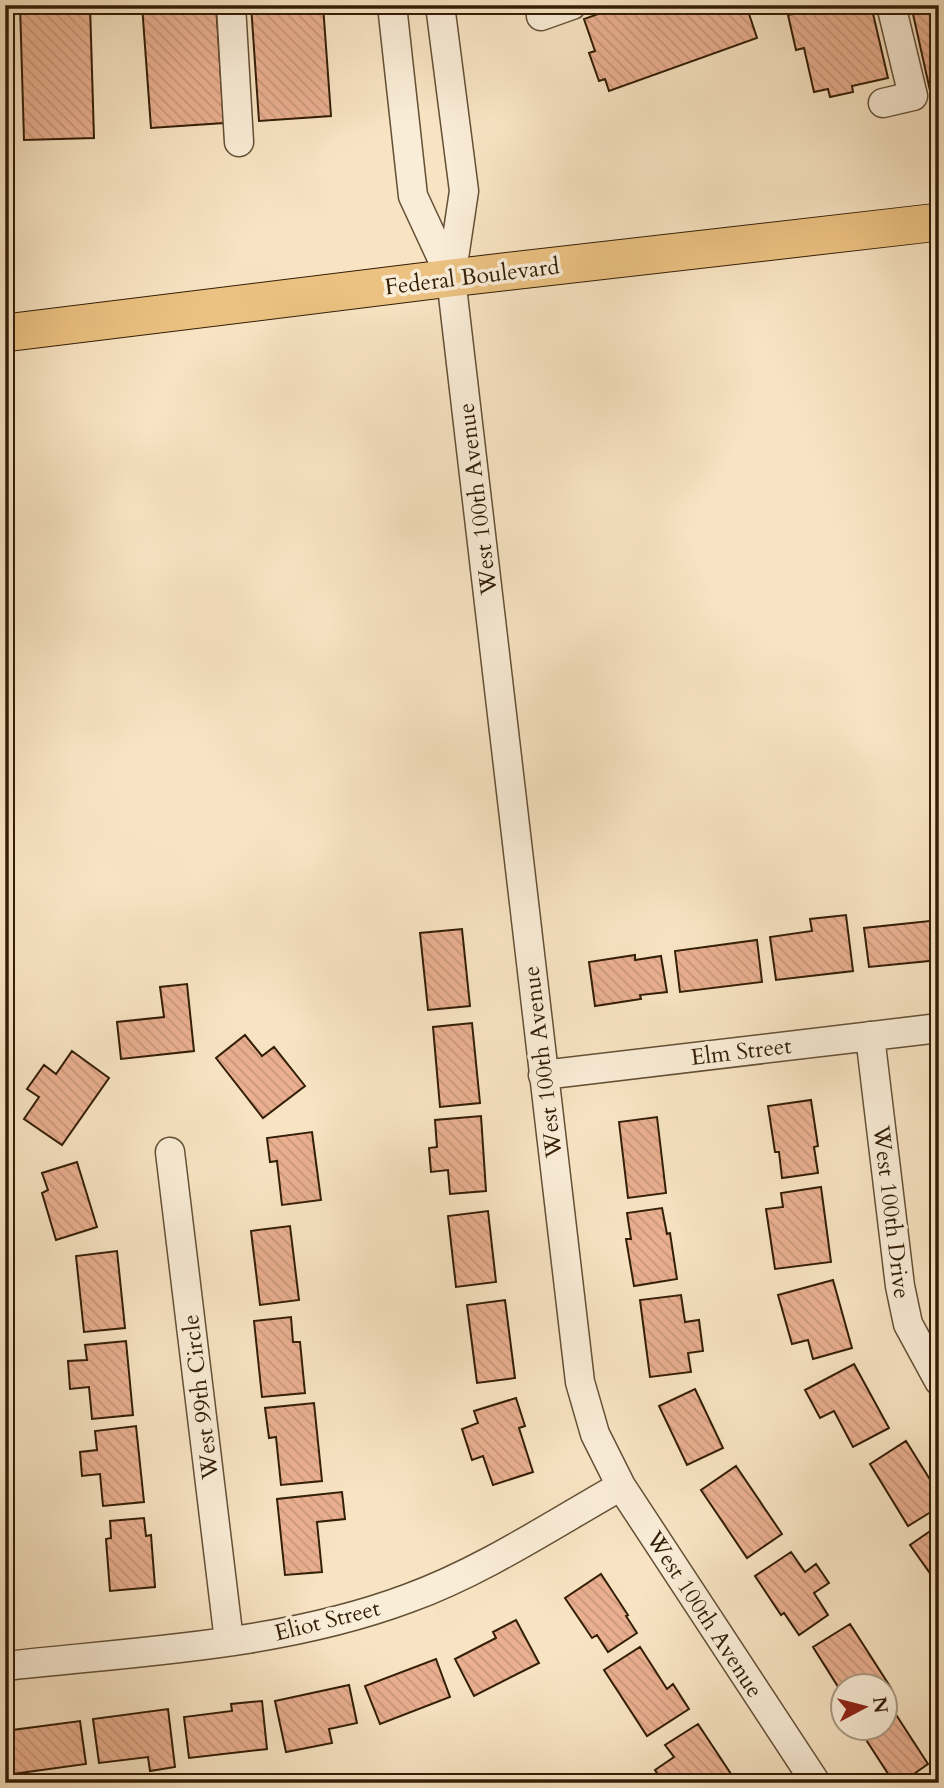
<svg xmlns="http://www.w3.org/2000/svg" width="944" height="1788" font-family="Cardo,serif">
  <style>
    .building { fill: url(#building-back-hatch); stroke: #331e06; stroke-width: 2 }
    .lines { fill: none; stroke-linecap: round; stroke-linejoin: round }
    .minor-casing { stroke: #645035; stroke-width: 31 }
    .major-casing { stroke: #331e06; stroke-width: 39 }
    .minor { stroke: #faedd8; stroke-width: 28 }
    .major { stroke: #ecc282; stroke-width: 37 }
    .labels { text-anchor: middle; stroke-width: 7; stroke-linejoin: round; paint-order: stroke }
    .street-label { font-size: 23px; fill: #331e06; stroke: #faedd8 }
  </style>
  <defs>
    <pattern id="building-back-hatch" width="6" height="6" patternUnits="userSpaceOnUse" patternTransform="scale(1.75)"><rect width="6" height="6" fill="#eab091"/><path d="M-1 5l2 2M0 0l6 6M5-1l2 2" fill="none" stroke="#c9977c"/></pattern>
  </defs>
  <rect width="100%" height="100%" fill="#f8e4c3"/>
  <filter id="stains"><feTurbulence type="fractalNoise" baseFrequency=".00286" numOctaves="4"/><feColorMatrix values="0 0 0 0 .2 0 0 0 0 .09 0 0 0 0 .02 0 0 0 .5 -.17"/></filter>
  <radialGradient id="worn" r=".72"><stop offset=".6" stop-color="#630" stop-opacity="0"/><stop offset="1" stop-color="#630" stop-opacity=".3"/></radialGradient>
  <!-- building -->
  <path class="building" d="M20,5h70l4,133 -70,2z
    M142,5h74l8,118 -73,5z
    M251,5h72l8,111 -72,5z
    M623,5h123l11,33 -148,53 -4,-12 -6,2 -10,-28 6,-2 -11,-32z
    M833,5h38l17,73 -36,8 1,6 -23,5 -2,-8 -14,3 -10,-44 -8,2 -8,-35z
    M911,5h28v88l-8,2z
    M846,915l7,56 -77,9 -6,-43 42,-6 -2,-12z
    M939,920v40l-70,7 -5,-39z
    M462,929l8,77 -42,4 -8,-77z
    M757,940l5,42 -82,10 -5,-41z
    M635,955v5l26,-4 6,36 -27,3 1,4 -46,7 -6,-44z
    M187,984l7,67 -73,8 -4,-37 47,-5 -4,-30z
    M472,1023l8,80 -40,4 -7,-80z
    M245,1035l17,21 12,-9 31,39 -42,32 -47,-60z
    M72,1051l37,27 -47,67 -38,-26 15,-22 -12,-8 17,-24 12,9z
    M811,1100l7,46 -4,1 4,26 -36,5 -3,-26h-4l-7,-46z
    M481,1116l5,75 -36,3 -2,-24 -17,2 -2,-24 8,-1 -2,-27z
    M657,1117l9,76 -38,5 -9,-76z
    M312,1132l9,68 -39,5 -5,-44 -7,1 -3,-24z
    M77,1162l20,65 -41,13 -14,-47 6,-3 -6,-17z
    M821,1187l10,75 -56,7 -9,-60 17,-2 -2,-14z
    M662,1208l5,26 3,-1 7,46 -43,7 -8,-47h5l-4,-26z
    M488,1211l8,71 -40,5 -8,-71z
    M290,1226l9,74 -39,5 -9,-74z
    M117,1251l8,77 -41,4 -8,-76z
    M833,1280l19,68 -39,11 -5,-19 -16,4 -14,-49z
    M681,1295l4,27 14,-2 4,31 -15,2 3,19 -41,5 -10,-77z
    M505,1300l10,78 -38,5 -10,-78z
    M291,1317l2,25h7l5,51 -43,4 -8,-76z
    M126,1341l7,74 -41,4 -3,-32 -19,2 -2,-28 19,-1 -2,-15z
    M854,1364l35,64 -36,19 -19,-36 -14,7 -15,-28z
    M695,1389l28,59 -36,17 -28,-59z
    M516,1398l9,28 -6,2 14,44 -40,13 -10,-29 -11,4 -10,-31 16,-6 -4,-12z
    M314,1403l8,78 -41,4 -5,-48 -7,1 -4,-30z
    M136,1426l8,76 -41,4 -3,-32 -18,2 -2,-24 17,-2 -2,-19z
    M906,1441l33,53v13l-31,19 -38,-62z
    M736,1466l46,68 -35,24 -46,-68z
    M342,1492l3,27 -28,3 5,50 -37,3 -8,-76z
    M144,1518l2,18 5,-1 4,52 -45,4 -4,-52 5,-1 -1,-17z
    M939,1525v61l-29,-41z
    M791,1552l14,20 11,-8 13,19 -15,10 14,22 -29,20 -15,-22 -3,2 -26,-39z
    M601,1574l27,41 -2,1 11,17 -29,19 -11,-17 -5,3 -27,-40z
    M516,1620l23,43 -65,33 -19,-37 41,-21 -3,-6z
    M850,1624l41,64 -7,4v-6h-42v7l-29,-46z
    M640,1647l27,42 6,-5 16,25 -42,27 -43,-66z
    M436,1659l14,38 -70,27 -15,-38z
    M349,1685l8,38 -28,6 3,14 -46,9 -11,-51z
    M262,1701l5,48 -78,9 -5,-41 48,-6 -1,-7z
    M168,1709l7,58 -25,4 -2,-14 -49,6 -6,-44z
    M893,1710l35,54 -27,19h-7l-33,-51 5,-4h18v-12z
    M80,1721l6,43 -81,11v-44z
    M698,1724l39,59h-74l-8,-13 19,-13 -9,-12z"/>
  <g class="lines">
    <!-- minor casing -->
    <g class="minor-casing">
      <path id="minor" d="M231,5l8,137
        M392,5l21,191 38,82
        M440,5l24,186 -13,87 129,1104 15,52 26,52 195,297
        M541,16l31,-11
        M883,103l30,-7 -22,-91
        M870,1036l30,250 8,38 31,57
        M543,1075l396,-47
        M170,1152l59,489
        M5,1666c135,-15 276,-20 404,-68 74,-27 143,-73 212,-112"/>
    </g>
    <!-- major casing -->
    <g class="major-casing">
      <path id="major" d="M5,333l446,-55 488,-56"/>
    </g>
    <!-- minor -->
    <use href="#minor" class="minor"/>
    <!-- major -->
    <use href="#major" class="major"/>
  </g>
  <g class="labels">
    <!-- street labels -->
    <g class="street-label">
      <text transform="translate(472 276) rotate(-7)" y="8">Federal Boulevard</text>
      <text transform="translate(477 499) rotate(-97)" y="8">West 100th Avenue</text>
      <text transform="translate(741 1051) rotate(-7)" y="8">Elm Street</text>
      <text transform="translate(542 1062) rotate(-97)" y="8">West 100th Avenue</text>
      <text transform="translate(892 1212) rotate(83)" y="8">West 100th Drive</text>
      <text transform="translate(200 1397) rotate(-97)" y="8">West 99th Circle</text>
      <text transform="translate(705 1614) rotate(57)" y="8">West 100th Avenue</text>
      <text transform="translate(327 1620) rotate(-14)" y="8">Eliot Street</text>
    </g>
  </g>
  <!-- margin -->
  <rect width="944" height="1788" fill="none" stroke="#f8e4c3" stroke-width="28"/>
  <rect x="7" y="7" width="930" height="1774" fill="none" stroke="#331e06" stroke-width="3.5"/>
  <rect x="14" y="14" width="916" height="1760" fill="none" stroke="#331e06" stroke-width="2"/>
  <!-- north arrow -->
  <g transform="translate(864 1707) rotate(83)"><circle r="33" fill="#faedd8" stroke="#aa9a84" stroke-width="2"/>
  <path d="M0-5L12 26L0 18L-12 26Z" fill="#8f2418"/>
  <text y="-10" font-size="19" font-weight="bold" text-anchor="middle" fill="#331e06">N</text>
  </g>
  <rect width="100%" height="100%" filter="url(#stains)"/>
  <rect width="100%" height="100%" fill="url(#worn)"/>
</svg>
